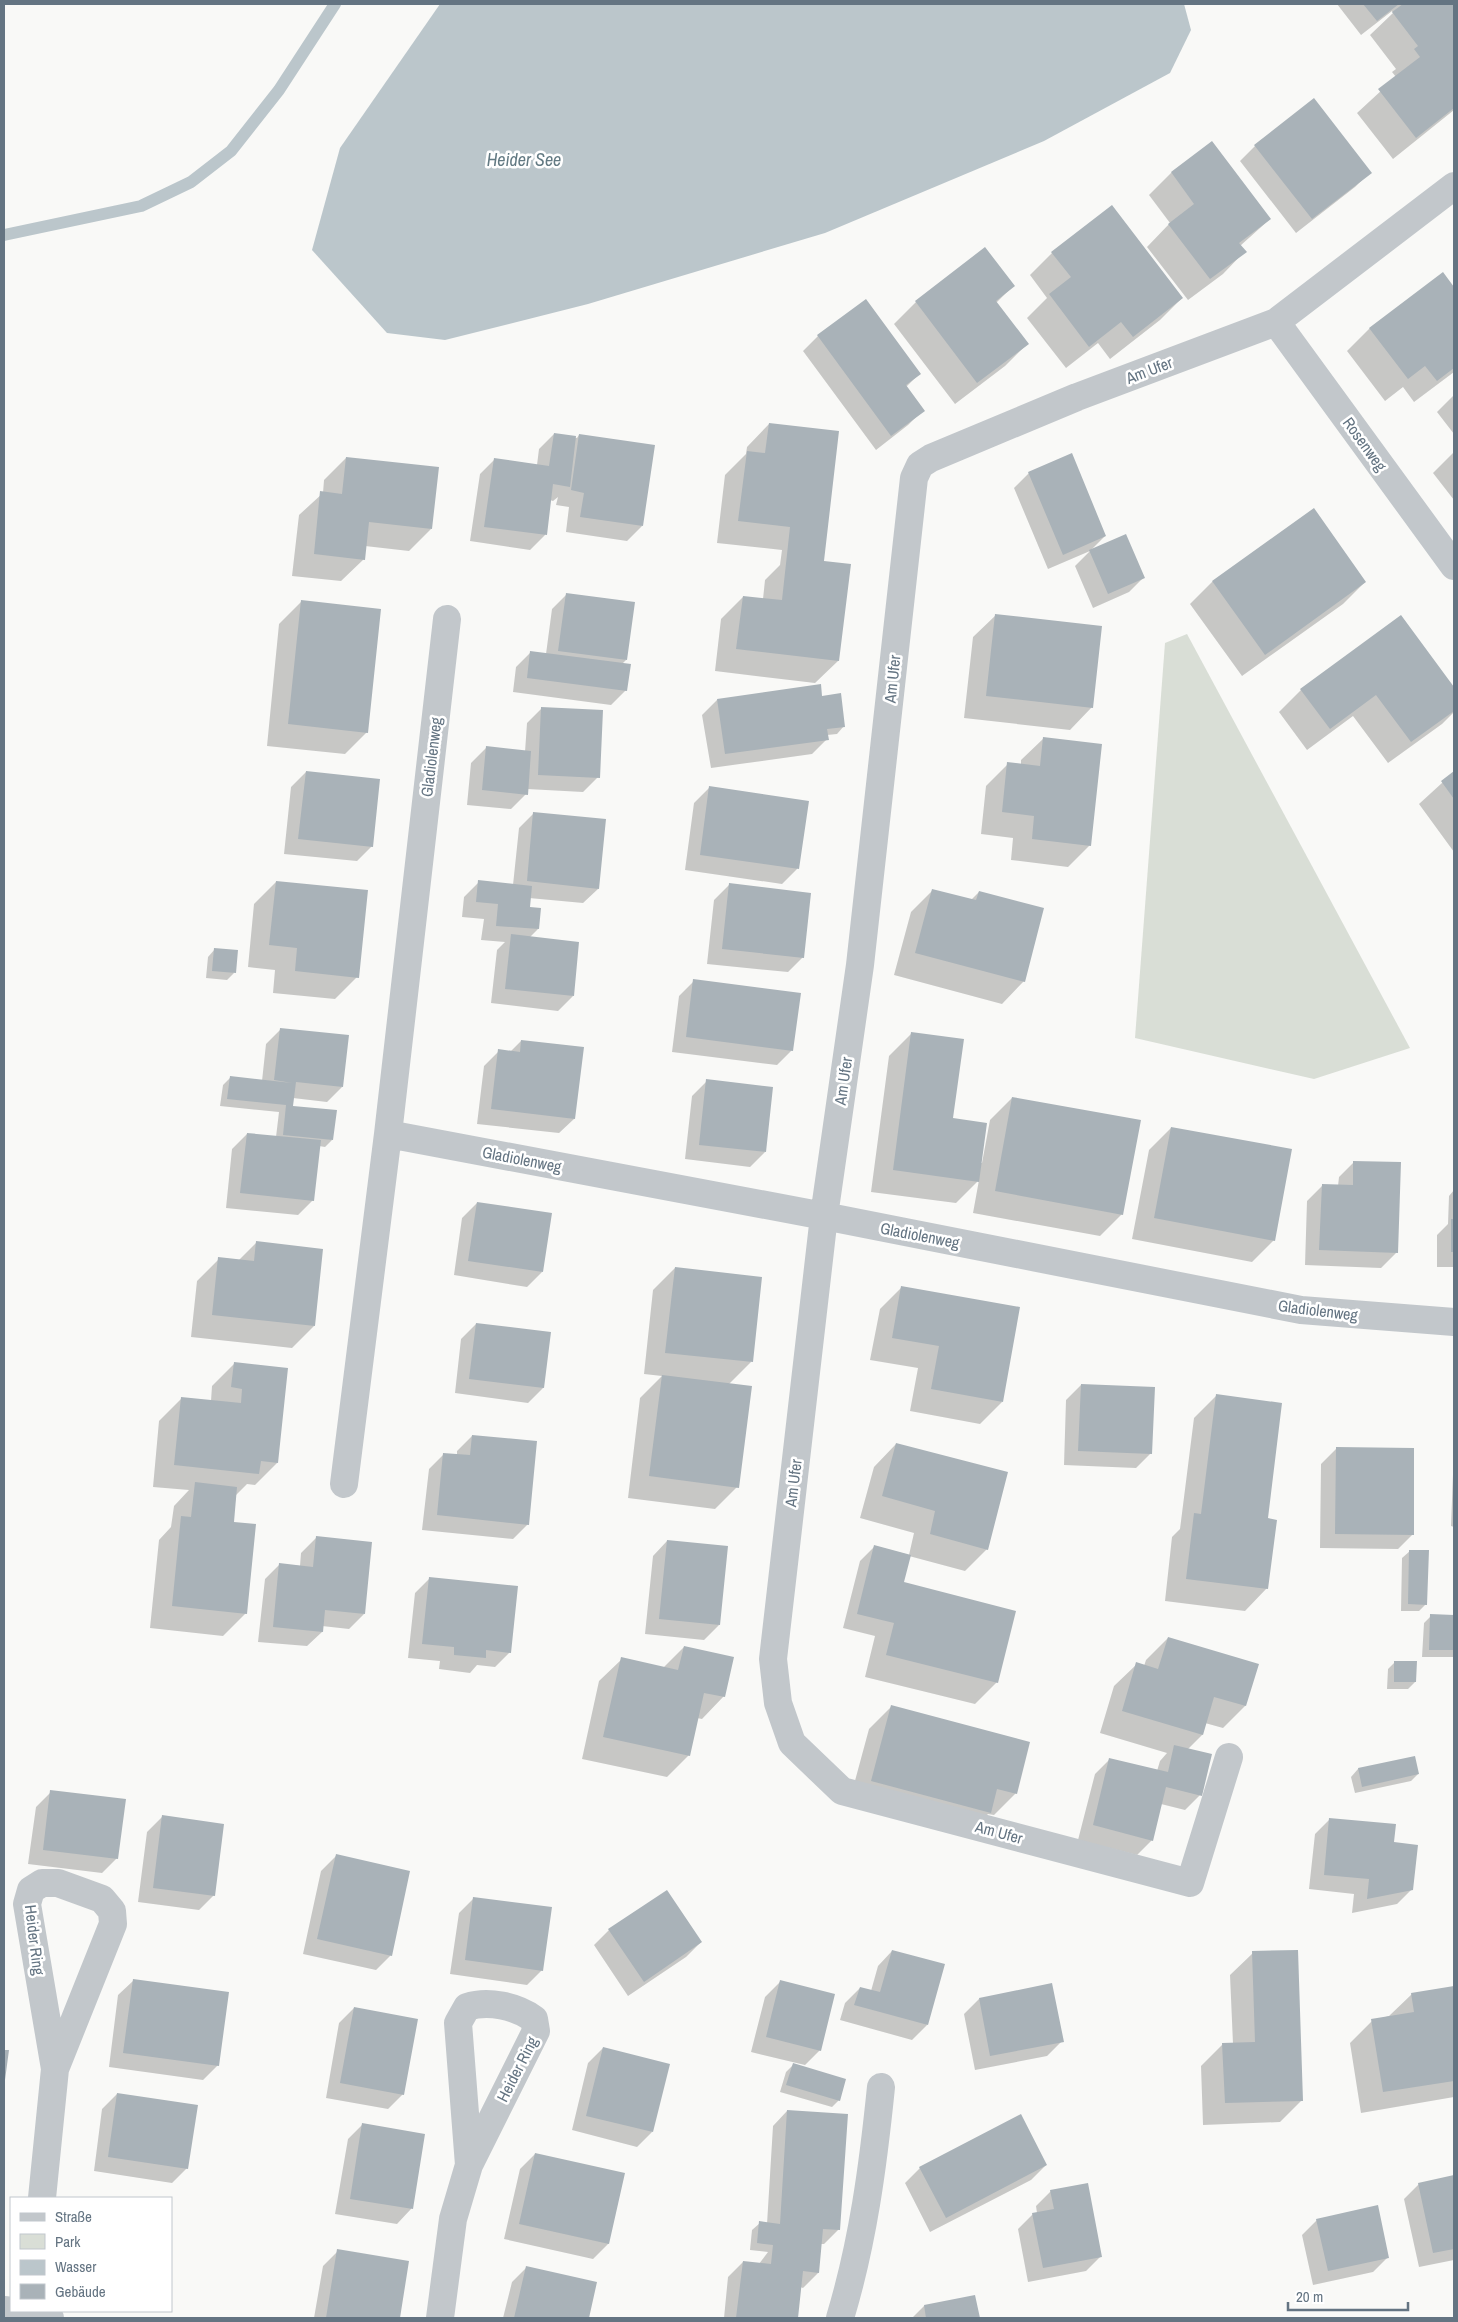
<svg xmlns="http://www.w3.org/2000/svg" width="1458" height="2322" font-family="'Archivo Narrow',sans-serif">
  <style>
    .green { fill: #d9ded6 }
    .water { fill: #bbc6cb }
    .shadow { fill: #0003 }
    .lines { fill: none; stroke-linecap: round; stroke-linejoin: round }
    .stream { stroke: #bbc6cb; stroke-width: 12 }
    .building { fill: #a9b2b8 }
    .minor { stroke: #c2c7cb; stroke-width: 28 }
    .labels { text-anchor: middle; stroke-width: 5; stroke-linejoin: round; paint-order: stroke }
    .street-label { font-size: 16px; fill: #647482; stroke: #fff }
    .water-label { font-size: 18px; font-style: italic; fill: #637a83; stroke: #fff }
  </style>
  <rect width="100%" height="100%" fill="#f9f9f7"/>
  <!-- green -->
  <path class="green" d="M1187,634l223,414 -96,31 -179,-41 30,-395z"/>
  <!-- water -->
  <path class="water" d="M440,4h744l7,26 -21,43 -126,68 -219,92 -237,71 -143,36 -58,-7 -75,-83 28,-102z"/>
  <!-- shadow -->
  <path class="shadow" d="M1337,4h117v106l-61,49 -36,-46 39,-36 -4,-5 4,-3 -26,-34 23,-22 -1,-2 -31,24z
    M1314,100l56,72 -15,15 -59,46 -56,-72 15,-15z
    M1212,142l58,77 -30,27 5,5 -22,23 -35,26 -41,-53 23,-24 -21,-28 22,-22z
    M1112,207l70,91 -22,22 -50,39 -12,-16 -32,25 -39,-50 20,-20 -17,-23 22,-22z
    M1442,274l12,15v83l-40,30 -11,-15 -18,14 -38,-50 22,-22z
    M1013,286l-17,17 31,41 -22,22 -50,38 -61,-80 22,-22z
    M866,301l53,73 -13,13 17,23 -15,15 -32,25 -73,-99 15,-15z
    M1454,395v39l-17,-22z
    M769,424l69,237 -23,22 -100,-12 6,-52 22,-22 20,2 2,-19 15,-15 2,-15 -65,-7 8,-68 21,-21 1,-7z
    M554,434l23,4 2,-3 63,91 -15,15 -61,-9 3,-25 -13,-2 2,-8 -5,4 -3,-1 -5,35 -15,15 -60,-9 10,-67 15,-15 42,6 2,-16z
    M1454,452v48l-21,-27z
    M346,458l85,71 -22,22 -44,-5 -1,13 -23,22 -49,-5 7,-61 24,-22 1,-13z
    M1029,473l76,63 -15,15 54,26 -15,15 -36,16 -18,-42 15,-15 -42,18 -34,-81z
    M1314,510l51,72 -22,22 -101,72 -52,-72 22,-22z
    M567,594l59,66 -4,4 4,26 -15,15 -98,-13 3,-25 15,-15 15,2 6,-45z
    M301,602l66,130 -22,22 -78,-8 12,-122z
    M996,615l96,92 -22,23 -106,-12 9,-81z
    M1401,616l53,73v23l-12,12 -54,39 -35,-47 -46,34 -28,-38 22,-22z
    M821,697l23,29 -7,8 -10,1v4l-15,15 -101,14 -9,-53 15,-15z
    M542,708l56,69 -15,15 -56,-3 -1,5 -15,15 -44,-4 4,-42 15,-15 39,4 2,-29z
    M1044,738l46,107 -22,22 -57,-7 2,-22 -32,-4 5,-48 22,-22 13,1v-5z
    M306,772l66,74 -15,15 -73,-7 7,-67z
    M1454,772v80l-35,-48z
    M709,788l98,14 -10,67 -15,15 -97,-14 9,-67z
    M534,813l64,76 -15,14 -54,-5 -1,10 10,21 -9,9 44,58 -15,15 -67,-8 6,-53 8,-8 -24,-2 3,-21 -22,-2 2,-20 15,-15 34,3 6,-57z
    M276,882l81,95 -22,22 -62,-6 2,-23 -27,-3 6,-63z
    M729,885l74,72 -15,15 -81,-8 7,-64z
    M933,890l38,10 8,-8 45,89 -22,23 -108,-29 17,-63z
    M215,949l19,24 -7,7 -21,-2 2,-21z
    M694,981l98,69 -15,15 -105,-13 7,-56z
    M281,1029l61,58 -15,15 -34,-4 -1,9 40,33 -7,7 -6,-1 -6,54 -15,15 -72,-7 6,-59 15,-15 29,3 3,-25 -59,-6 3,-21 7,-7 32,3 4,-37z
    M911,1034l41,85 28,44h2l8,-43 22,-22 110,116 -22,22 -127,-23 6,-33 -23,23 -85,-11 18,-136z
    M521,1041l53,78 -15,14 -82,-9 7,-58 15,-15 11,1z
    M707,1081l58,71 -15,15 -65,-8 7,-63z
    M1171,1128l103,112 -22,22 -120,-23 17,-89z
    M1354,1162l42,91 -15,15 -76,-3 2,-64 15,-15h16l1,-9z
    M1454,1190v77h-17v-32l11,-11 1,-28z
    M477,1203l65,69 -15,15 -73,-12 8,-57z
    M256,1243l58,83 -22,22 -101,-11 6,-56 22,-22 19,2z
    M675,1268l76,94 -23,23 9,102 -22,22 -87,-11 12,-100 22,-22 -18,-2 9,-84z
    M902,1287l100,115 -22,22 -70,-13 8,-43 -48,-8 10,-51z
    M476,1324l74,10 -7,54 -15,15 -73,-10 6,-54z
    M234,1364l43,99 -22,22 -8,-1 -11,11 -4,28 14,90 -23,23 -73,-8 9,-88 12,-13 3,-21 15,-16 -36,-3 6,-66 23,-23 29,3 1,-15z
    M1081,1385l70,68 -15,15 -72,-3 2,-65z
    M1216,1396l50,123 1,69 -22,23 -80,-10 7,-64 8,-8 14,-111z
    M472,1436l56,88 -15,15 -91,-9 7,-61 15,-15 13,1v-4z
    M896,1444l91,105 -22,22 -56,-15 -7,31 95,95 -22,22 -110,-27 10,-41 -32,-8 17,-67 15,-15 34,9 5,-22 -54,-15 14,-51z
    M1454,1448v79l-3,-1z
    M1336,1449l77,85 -15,15 -78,-1 1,-84z
    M316,1538l48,76 -15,15 -27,-3v6l-15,14 -49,-4 7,-63 15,-15 20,2 1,-13z
    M667,1541l52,84 -15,15 -59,-6 8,-78z
    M1410,1551l16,53 -7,7h-18l1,-53z
    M430,1578l80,74 -15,15 -18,-2 -7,8 -31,-4 1,-8 -32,-3 7,-65z
    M1431,1616h23v41h-32l2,-34z
    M1168,1638l89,27 -12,41 -22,22 -18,-5 -3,12 -14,14 12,46 -15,15 -24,-6 -9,36 -15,15 -59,-15 17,-66 15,-15 47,12 3,-10 7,-8 -67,-20 14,-47 23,-22 7,2 2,-6z
    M684,1647l40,49 -22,23 -5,-1 -8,37 -22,22 -85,-18 17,-78 23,-22 41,9z
    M1395,1662l20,20 -7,7h-21l1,-20z
    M891,1707l125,86 -22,22 -6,-1 -21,20 -118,-31 20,-74z
    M1358,1769l60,5 -7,7 -56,12 -4,-16z
    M51,1792l66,66 -15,15 -74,-9 8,-57z
    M162,1817l52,78 -15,15 -61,-8 9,-70z
    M1330,1819l62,24 20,46 -15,15 -45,9 2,-19 -45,-5 6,-55z
    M336,1856l55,99 -15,15 -73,-16 18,-83z
    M474,1898l68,72 -15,15 -77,-11 9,-61z
    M609,1930l92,12 -15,15 -58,39 -34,-51z
    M892,1951l35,74 -15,15 -72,-20 5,-17 15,-15 11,3 7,-25z
    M1253,1953l49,147 -22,22 -77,3 -2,-59 22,-22h10l-3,-69z
    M133,1981l85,84 -15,15 -94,-13 9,-72z
    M780,1982l40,68 -15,15 -54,-13 14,-55z
    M1454,1988v109l-93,16 -11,-70 22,-22 17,-5 23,-22z
    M979,1999l83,42 -15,15 -72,14 -11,-56z
    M354,2008l49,86 -15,15 -62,-11 13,-75z
    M603,2048l49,84 -15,15 -65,-17 16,-67z
    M793,2065l46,35 -7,7 -52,-15 6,-20z
    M117,2094l70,74 -15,15 -78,-12 8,-62z
    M787,2111l52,118 -15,15h-3l-3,29 -15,15 -3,-1 -4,31h-72l4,-41 15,-15 16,2 9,-12 -18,-2 2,-20 8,-7 7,1 6,-98z
    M363,2124l61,11 -13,74 -14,15 -62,-10 13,-75z
    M535,2154l89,20 -16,70 -15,15 -89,-20 16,-70z
    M1046,2165l-15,15 -101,52 -25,-49 15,-15z
    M1454,2176v84l-35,7 -15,-68 15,-15z
    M1051,2191l50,65 -15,15 -58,11 -10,-53 15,-15 4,-1 -1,-7z
    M1317,2220l71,37 -15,15 -60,13 -11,-50z
    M338,2251l69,11 -9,56h-84l9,-52z
    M527,2267l69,16 -9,35h-84l9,-36z
    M974,2297l5,21h-67l12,-12z"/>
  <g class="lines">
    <!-- stream -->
    <path class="stream" d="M4,235l137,-29 50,-24 40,-31 48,-61 56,-86"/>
  </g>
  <!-- building -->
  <path class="building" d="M1363,4h36l-22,17z
    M1403,4h51v104l-38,30 -38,-49 42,-32 -6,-8 4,-3 -26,-34z
    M1314,98l58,75 -60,46 -58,-74z
    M1212,141l59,78 -32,24 8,9 -37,27 -42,-55 26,-20 -23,-32z
    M1112,205l71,93 -50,39 -12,-15 -32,25 -40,-53 22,-17 -20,-25z
    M985,247l30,39 -19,15 33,43 -52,39 -62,-82z
    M1443,272l11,15v81l-17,13 -12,-15 -17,13 -39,-51z
    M866,299l55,75 -15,11 19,26 -34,25 -74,-101z
    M769,423l70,8 -15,130 27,3 -12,97 -103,-12 7,-53 39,4 8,-73 -52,-6 9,-70 18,2z
    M554,433l22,3 -6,51 -17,-3 -6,51 -63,-8 10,-69 55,8z
    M579,434l76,11 -12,81 -63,-9 4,-24 -13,-3z
    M1072,453l34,83 -43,19 -35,-83z
    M346,457l93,10 -7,62 -63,-7 -4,38 -51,-6 6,-63 22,3z
    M1314,508l52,74 -101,73 -53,-74z
    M1126,534l19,44 -37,16 -19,-44z
    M566,593l69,9 -8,58 -69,-9z
    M301,600l80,9 -13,124 -80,-9z
    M995,614l107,12 -9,82 -107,-12z
    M1401,615l53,72v24l-43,31 -35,-47 -46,34 -30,-40z
    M530,651l101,13 -4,27 -100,-13z
    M821,684l1,12 19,-3 4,34 -18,2 2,11 -104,14 -8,-55z
    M541,707l62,3 -3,68 -62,-3z
    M1043,737l59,7 -11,102 -59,-7 2,-23 -32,-4 5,-50 33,4z
    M486,746l45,5 -3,44 -46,-5z
    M306,771l74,8 -7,68 -75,-8z
    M1454,771v28l-13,-18z
    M709,786l100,15 -10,68 -99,-14z
    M533,812l73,7 -7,70 -72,-8z
    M478,880l54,6 -2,21 11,1 -2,21 -43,-3 2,-22 -22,-2z
    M276,881l92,9 -9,88 -64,-7 2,-23 -28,-3z
    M729,883l82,10 -7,65 -82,-9z
    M932,889l44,11 3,-9 65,17 -19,74 -110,-29z
    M511,934l68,8 -5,54 -69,-7z
    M214,948l24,2 -2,23 -24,-2z
    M693,979l108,14 -8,58 -107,-14z
    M280,1028l69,7 -6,52 -47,-5 -3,24 44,4 -4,30 -50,-5 3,-30 -59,-6 3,-23 62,7 -18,-3z
    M911,1032l53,7 -11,79 34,5 -8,59 -86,-12z
    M521,1040l63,7 -9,72 -84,-10 7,-60 22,3z
    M706,1079l67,8 -7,65 -67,-7z
    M1012,1097l129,23 -18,95 -128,-24z
    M1171,1127l121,22 -17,92 -121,-23z
    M247,1133l74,7 -7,61 -74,-8z
    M1353,1161l48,1 -3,91 -79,-3 3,-66 31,1z
    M477,1202l75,11 -9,59 -75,-11z
    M1451,1219h3v33h-3z
    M256,1241l67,8 -8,77 -103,-11 6,-58 36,4z
    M675,1267l87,10 -9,85 -88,-9z
    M901,1286l119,21 -17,95 -72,-13 8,-43 -47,-8z
    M476,1323l75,9 -7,56 -75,-9z
    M234,1362l54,6 -10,95 -17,-2 -2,13 -85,-9 7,-68 60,6 1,-14 -11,-2z
    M662,1375l90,11 -13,102 -90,-12z
    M1081,1384l74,3 -3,67 -74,-3z
    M1216,1394l66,9 -14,115 9,2 -9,69 -82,-10 8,-66 7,1z
    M472,1435l65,6 -8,84 -92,-10 6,-62 27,2z
    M896,1443l112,29 -20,78 -58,-16 5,-23 -53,-15z
    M1336,1447l78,1v87l-79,-1z
    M195,1482l42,5 -3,35 22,2 -9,90 -75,-8 9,-90 10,1z
    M316,1536l56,6 -7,72 -40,-4 -2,22 -50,-5 6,-64 34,4z
    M667,1540l61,6 -8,79 -61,-6z
    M874,1545l37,10 -7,27 112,29 -18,72 -112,-28 8,-32 -37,-9z
    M1409,1550h20l-2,55 -19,-1z
    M429,1577l89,9 -7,67 -25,-3v8l-32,-3v-8l-32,-3z
    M1430,1614l24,1v35h-25z
    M1168,1637l91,27 -13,42 -32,-9 -11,38 -81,-24 14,-49 22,7z
    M684,1646l50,11 -9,40 -21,-4 -14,63 -87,-19 18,-80 57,13z
    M1394,1661h23l-1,21h-22z
    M891,1705l139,37 -13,52 -20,-5 -6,24 -120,-32z
    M1174,1745l38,9 -10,42 -36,-9 -13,54 -60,-16 16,-67 59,14z
    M1415,1756l4,18 -57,13 -4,-19z
    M50,1790l76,9 -8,60 -75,-9z
    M162,1815l62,9 -9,72 -62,-8z
    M1329,1818l67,6 -2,18 24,3 -5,45 -46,9 2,-20 -45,-4z
    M336,1854l74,17 -18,85 -75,-17z
    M667,1890l35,52 -58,40 -36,-53z
    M473,1897l79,10 -9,64 -78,-11z
    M892,1950l53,14 -17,61 -74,-20 6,-18 20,5z
    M1298,1950l5,151 -78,2 -3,-60 33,-1 -3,-91z
    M133,1979l96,13 -10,74 -96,-13z
    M780,1980l55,14 -14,57 -55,-14z
    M1052,1983l12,59 -74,14 -11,-58z
    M1454,1986v95l-71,11 -12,-73 43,-7 -3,-19z
    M354,2007l64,12 -14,76 -64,-12z
    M603,2047l67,17 -17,68 -67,-16z
    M4,2050h5l-4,30 -1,-1z
    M793,2063l53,16 -6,22 -54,-16z
    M117,2093l81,12 -10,64 -80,-12z
    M787,2110l61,4 -8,116 -17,-1 -4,44 -16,-2 -5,47h-62l7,-57 28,3 2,-19 -16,-2 2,-22 21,3z
    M1021,2114l26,51 -101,53 -27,-51z
    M362,2123l63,11 -12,75 -63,-10z
    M535,2153l90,20 -16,71 -90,-20z
    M1454,2175v74l-21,4 -15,-70z
    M1088,2183l14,74 -59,11 -11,-55 22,-4 -4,-19z
    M1378,2205l11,53 -61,13 -12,-52z
    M337,2249l72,12 -9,57h-74z
    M526,2266l71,16 -8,36h-75z
    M975,2295l5,23h-54l-2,-13z"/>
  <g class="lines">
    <!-- minor -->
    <path class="minor" d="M1276,322l178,244
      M447,619l-59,515 436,82 477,94 153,12
      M344,1484l44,-350
      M1229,1757l-39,126 -348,-92 -50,-48 -14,-40 -5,-44 51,-443 36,-251 54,-487 6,-13 11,-7 146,-61 199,-75 178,-136
      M42,2198l13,-129 -28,-165 4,-14 11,-7h16l44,16 10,12 1,13 -58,145
      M4,2310l26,3 20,5
      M440,2318l13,-99 16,-54 67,-134 -2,-12c-18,-13 -46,-19 -67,-12l-9,16 11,142
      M840,2318c23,-76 33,-152 41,-231"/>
  </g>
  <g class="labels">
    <!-- street labels -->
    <g class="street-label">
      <text transform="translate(1149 370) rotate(-21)" y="6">Am Ufer</text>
      <text transform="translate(1365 444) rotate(54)" y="6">Rosenweg</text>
      <text transform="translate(892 679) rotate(-84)" y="6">Am Ufer</text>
      <text transform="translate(431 757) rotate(-83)" y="6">Gladiolenweg</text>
      <text transform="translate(843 1081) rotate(-82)" y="6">Am Ufer</text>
      <text transform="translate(522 1159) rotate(11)" y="6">Gladiolenweg</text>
      <text transform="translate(920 1235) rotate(11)" y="6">Gladiolenweg</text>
      <text transform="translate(1318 1310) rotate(7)" y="6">Gladiolenweg</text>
      <text transform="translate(793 1483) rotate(-83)" y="6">Am Ufer</text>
      <text transform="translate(999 1832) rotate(15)" y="6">Am Ufer</text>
      <text transform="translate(35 1940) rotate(83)" y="6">Heider Ring</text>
      <text transform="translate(517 2069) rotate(-63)" y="6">Heider Ring</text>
    </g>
    <!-- water labels -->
    <g class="water-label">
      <text x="524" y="166">Heider See</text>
    </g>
  </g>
  <!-- border -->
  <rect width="1458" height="2322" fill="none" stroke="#647482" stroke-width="10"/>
  <!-- legend -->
  <rect x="10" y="2197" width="162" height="115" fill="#ffffff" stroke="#c1c7cd"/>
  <rect x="20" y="2213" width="25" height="8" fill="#c2c7cb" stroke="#c1c7cd"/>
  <text x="55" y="2222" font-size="15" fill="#647482">Straße</text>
  <rect x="20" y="2234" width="25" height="15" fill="#d9ded6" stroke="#c1c7cd"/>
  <text x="55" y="2247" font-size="15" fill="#647482">Park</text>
  <rect x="20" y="2260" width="25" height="15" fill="#bbc6cb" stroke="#c1c7cd"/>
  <text x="55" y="2272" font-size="15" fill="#647482">Wasser</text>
  <rect x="20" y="2284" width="25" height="15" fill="#a9b2b8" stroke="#c1c7cd"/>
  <text x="55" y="2297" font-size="15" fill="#647482">Gebäude</text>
  <!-- scale -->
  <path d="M1288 2302v8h120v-8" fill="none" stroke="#647482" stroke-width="2.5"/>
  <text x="1296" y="2302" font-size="15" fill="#647482" stroke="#ffffff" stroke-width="4" paint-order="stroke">20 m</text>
</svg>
